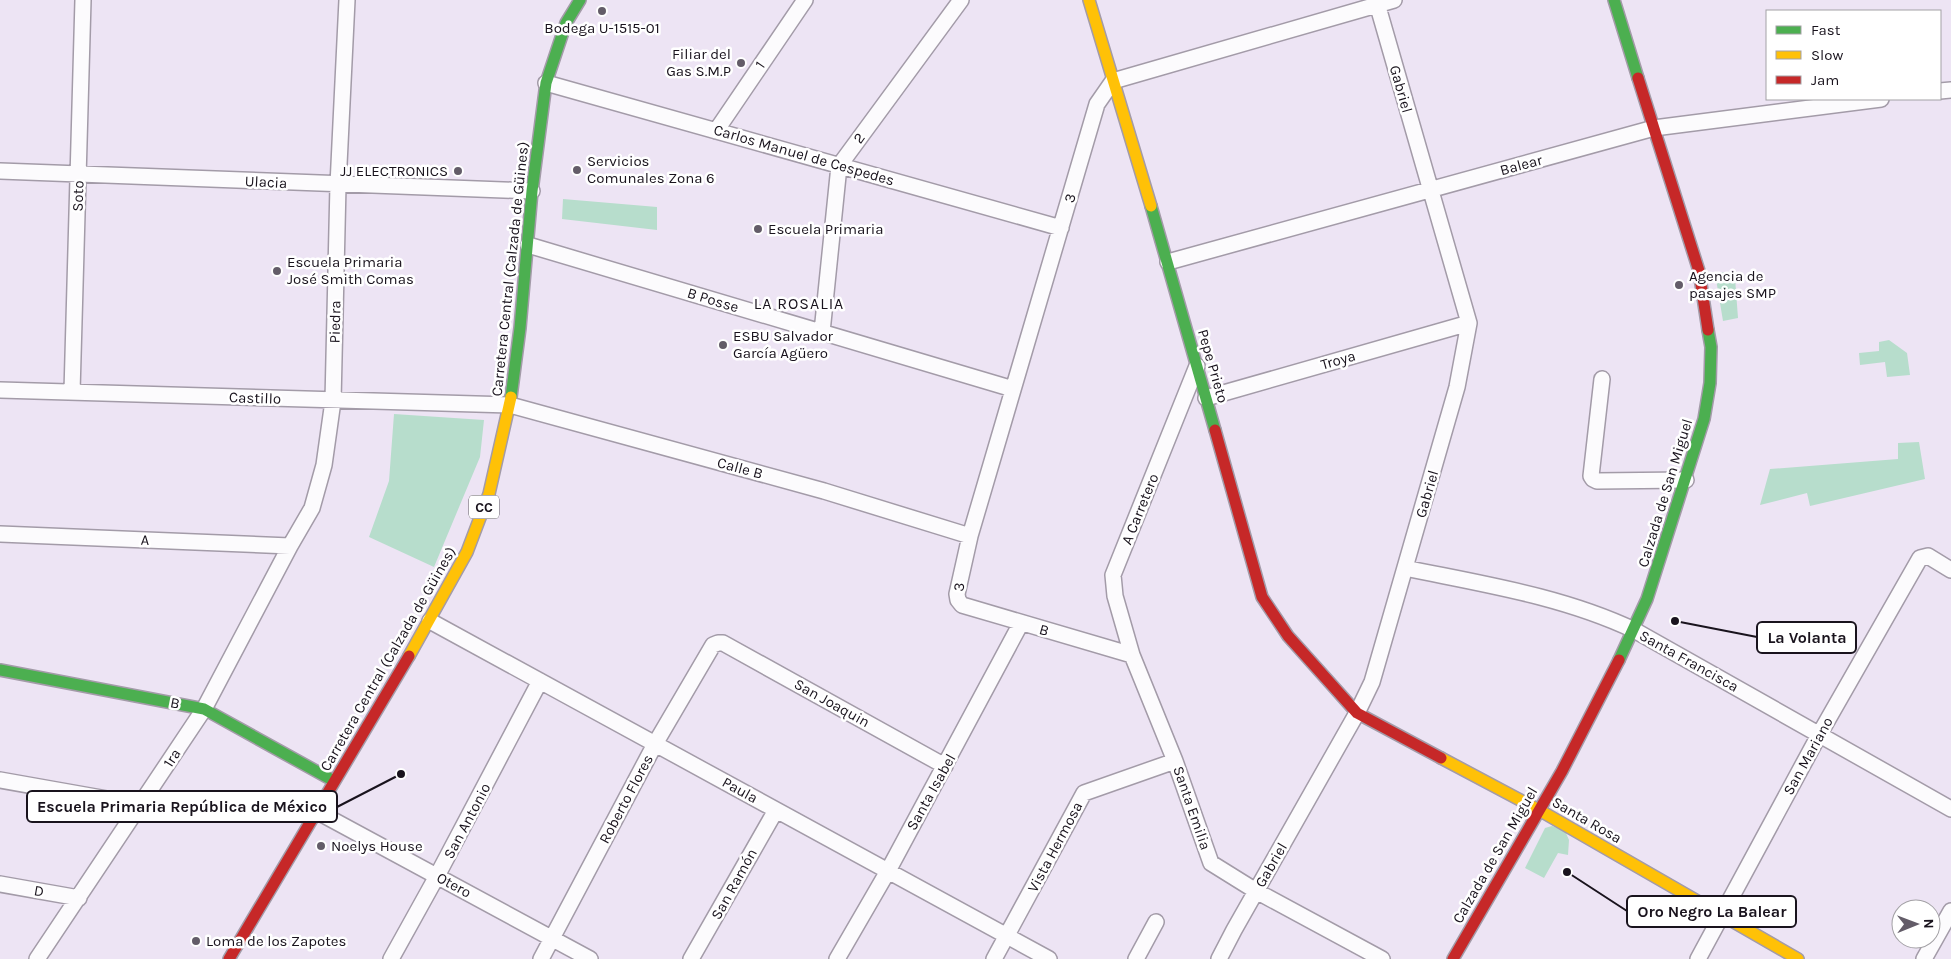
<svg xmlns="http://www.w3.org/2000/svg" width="1951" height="959" font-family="Karla,sans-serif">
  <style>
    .green { fill: #b7ddcc }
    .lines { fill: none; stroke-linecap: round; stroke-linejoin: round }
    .street-casing { stroke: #a39ba8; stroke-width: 18 }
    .fast-casing { stroke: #a39ba8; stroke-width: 14 }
    .slow-casing { stroke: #a39ba8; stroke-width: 14 }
    .jam-casing { stroke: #a39ba8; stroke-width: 14 }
    .street { stroke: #fcfbfd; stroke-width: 15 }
    .fast { stroke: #4caf50; stroke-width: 11 }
    .slow { stroke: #ffc107; stroke-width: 11 }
    .jam { stroke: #c62828; stroke-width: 11 }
    .poi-dot { fill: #635c68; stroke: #fff; stroke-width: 2 }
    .labels { text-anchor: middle; stroke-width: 5; stroke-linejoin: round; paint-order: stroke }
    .shield { fill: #fff; stroke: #5e5a61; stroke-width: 1 }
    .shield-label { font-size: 14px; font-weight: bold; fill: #19131d }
    .poi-label { font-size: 15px; fill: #19131d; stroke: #fff; text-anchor: start }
    .street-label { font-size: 15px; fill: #19131d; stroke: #fff }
    .neighbourhood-label { font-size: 16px; letter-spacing: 1px; fill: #19131d; stroke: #fff }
    .leader { fill: none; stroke: #19131d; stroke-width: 2 }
    .callout-dot { fill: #19131d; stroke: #fff; stroke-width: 2 }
    .callout { fill: #fff; stroke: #19131d; stroke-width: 2 }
    .callout-label { font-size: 16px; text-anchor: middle; font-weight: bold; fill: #19131d }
  </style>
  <rect width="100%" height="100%" fill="#ede4f4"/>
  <!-- green -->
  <path class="green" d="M563,199l94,8v23l-95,-11z
    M1730,272l5,6 3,40 -15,3 -8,-48z
    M1889,340l18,13 3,22 -23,2 -2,-15 -25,3 -1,-12 20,-2v-9z
    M394,414l90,6 -4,37 -46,110 -65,-30 20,-56z
    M1919,442l6,37 -115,27 -3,-13 -47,12 10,-36 128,-10v-16z
    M1552,826l13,5 4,9 -1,15 -10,-2 -14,25 -19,-10 20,-40z"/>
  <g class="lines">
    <!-- street casing -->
    <g class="street-casing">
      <path id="street" d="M546,83l515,145
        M1940,91l11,-1
        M716,131l89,-131
        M0,171l532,20
        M528,245l485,144
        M1168,262l486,-134 227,-29
        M822,332l17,-166 122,-166
        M1197,366l-84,209 2,21 17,59 43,106 36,102 45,28 126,68
        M1602,379l-11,97 2,3 4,2 89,-1
        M0,390l510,15 314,86 146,45
        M72,392l11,-392
        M1206,398l263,-75
        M0,534l290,12
        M1405,568c77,16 157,28 229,62l317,179
        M430,621l619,338
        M1132,655l-170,-50 -4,-5 -1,-6 13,-58 127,-432 16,-23 281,-81
        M0,780l141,25
        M318,812l272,147
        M0,884l79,14
        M37,959l167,-250 86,-163 22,-38 12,-43 9,-64 5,-216 9,-185
        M391,959l46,-83 103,-195
        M541,959l114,-215 58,-99 5,-2h5l222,123
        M691,959l85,-149
        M837,959l51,-88 133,-248
        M994,959l90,-166 91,-32
        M1136,959l20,-37
        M1219,959l15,-29 123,-217 15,-31 85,-295 12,-64 -93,-323
        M1698,959l121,-224 101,-177 8,-2 23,14
        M1924,959l27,-48"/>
    </g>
    <!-- fast casing -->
    <g class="fast-casing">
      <path id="fast" d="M1614,0l24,78
        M1151,206l64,224
        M511,397l9,-69 12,-137 14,-108 20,-60 14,-23
        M1619,660l28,-61 57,-180 6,-36 1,-36 -3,-17
        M0,670l204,39 130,72"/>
    </g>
    <!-- slow casing -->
    <g class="slow-casing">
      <path id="slow" d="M1089,0l62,206
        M409,656l58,-104 22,-58 22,-97
        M1441,758l98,52 259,149"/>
    </g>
    <!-- jam casing -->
    <g class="jam-casing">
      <path id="jam" d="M1638,78l61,193 9,59
        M1215,430l47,167 26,39 69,77 84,45
        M229,959l180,-303
        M1453,959l109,-188 57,-111"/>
    </g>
    <!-- street -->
    <use href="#street" class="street"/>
    <!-- fast -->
    <use href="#fast" class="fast"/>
    <!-- slow -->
    <use href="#slow" class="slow"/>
    <!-- jam -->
    <use href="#jam" class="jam"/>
  </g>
  <!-- markers -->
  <g class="poi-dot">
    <circle cx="602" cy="11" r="5"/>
    <circle cx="741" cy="63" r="5"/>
    <circle cx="577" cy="170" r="5"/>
    <circle cx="458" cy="171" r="5"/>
    <circle cx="758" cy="229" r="5"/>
    <circle cx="277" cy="271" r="5"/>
    <circle cx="1679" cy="285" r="5"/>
    <circle cx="723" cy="345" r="5"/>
    <circle cx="321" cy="846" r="5"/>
    <circle cx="196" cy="941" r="5"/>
  </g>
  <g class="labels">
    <!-- shield labels -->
    <rect class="shield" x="469" y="495.5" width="30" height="23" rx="4"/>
    <g class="shield-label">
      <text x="484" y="512">CC</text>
    </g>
    <!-- poi labels -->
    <g class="poi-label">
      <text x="602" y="33" text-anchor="middle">Bodega U-1515-01</text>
      <text x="731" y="59" text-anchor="end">Filiar del<tspan x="731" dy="17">Gas S.M.P</tspan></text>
      <text x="587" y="166">Servicios<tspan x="587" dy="17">Comunales Zona 6</tspan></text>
      <text x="448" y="176" text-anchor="end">JJ ELECTRONICS</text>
      <text x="768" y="234">Escuela Primaria</text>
      <text x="287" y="267">Escuela Primaria<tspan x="287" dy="17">José Smith Comas</tspan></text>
      <text x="1689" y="281">Agencia de<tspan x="1689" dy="17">pasajes SMP</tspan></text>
      <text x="733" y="341">ESBU Salvador<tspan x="733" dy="17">García Agüero</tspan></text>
      <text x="331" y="851">Noelys House</text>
      <text x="206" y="946">Loma de los Zapotes</text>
    </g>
    <!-- street labels -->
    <g class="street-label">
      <text transform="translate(760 65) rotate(-56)" y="5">1</text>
      <text transform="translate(1401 89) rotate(74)" y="5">Gabriel</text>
      <text transform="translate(859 138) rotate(-54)" y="5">2</text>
      <text transform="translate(804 155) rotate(16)" y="5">Carlos Manuel de Cespedes</text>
      <text transform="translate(1521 165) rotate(-15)" y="5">Balear</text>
      <text transform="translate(266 182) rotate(3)" y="5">Ulacia</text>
      <text transform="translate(78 196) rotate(-88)" y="5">Soto</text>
      <text transform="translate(1070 198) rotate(-74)" y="5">3</text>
      <text transform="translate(510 269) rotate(-84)" y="5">Carretera Central (Calzada de Güines)</text>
      <text transform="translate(713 300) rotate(17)" y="5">B Posse</text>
      <text transform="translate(335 322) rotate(-89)" y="5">Piedra</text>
      <text transform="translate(1338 360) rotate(-16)" y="5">Troya</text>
      <text transform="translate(1213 366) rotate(74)" y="5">Pepe Prieto</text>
      <text transform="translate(255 398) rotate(2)" y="5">Castillo</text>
      <text transform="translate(740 468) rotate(15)" y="5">Calle B</text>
      <text transform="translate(1665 493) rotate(-73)" y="5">Calzada de San Miguel</text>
      <text transform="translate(1427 494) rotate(-74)" y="5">Gabriel</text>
      <text transform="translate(1140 509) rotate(-68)" y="5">A Carretero</text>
      <text transform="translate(145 540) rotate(2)" y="5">A</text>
      <text transform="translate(959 587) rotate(-82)" y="5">3</text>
      <text transform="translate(1044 630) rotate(16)" y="5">B</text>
      <text transform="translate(388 659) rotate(-60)" y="5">Carretera Central (Calzada de Güines)</text>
      <text transform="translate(1689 661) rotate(29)" y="5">Santa Francisca</text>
      <text transform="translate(175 703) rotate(11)" y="5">B</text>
      <text transform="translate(832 703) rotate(29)" y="5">San Joaquin</text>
      <text transform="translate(1808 756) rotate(-61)" y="5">San Mariano</text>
      <text transform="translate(172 758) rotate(-57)" y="5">1ra</text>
      <text transform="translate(740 790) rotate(29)" y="5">Paula</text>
      <text transform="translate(931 792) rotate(-61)" y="5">Santa Isabel</text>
      <text transform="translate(626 799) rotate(-62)" y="5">Roberto Flores</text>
      <text transform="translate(1192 808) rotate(71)" y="5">Santa Emilia</text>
      <text transform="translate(1587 820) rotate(30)" y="5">Santa Rosa</text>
      <text transform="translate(467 821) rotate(-62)" y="5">San Antonio</text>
      <text transform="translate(1055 847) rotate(-62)" y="5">Vista Hermosa</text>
      <text transform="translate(1495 855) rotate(-60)" y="5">Calzada de San Miguel</text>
      <text transform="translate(1271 865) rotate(-60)" y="5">Gabriel</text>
      <text transform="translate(734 884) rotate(-61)" y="5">San Ramón</text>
      <text transform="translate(454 885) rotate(28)" y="5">Otero</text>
      <text transform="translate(39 891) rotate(10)" y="5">D</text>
    </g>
    <!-- neighbourhood labels -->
    <g class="neighbourhood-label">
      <text x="799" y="309">LA ROSALIA</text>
    </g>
  </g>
  <!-- callouts -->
  <path class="leader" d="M1675 621L1757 637M401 774L337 807M1567 872L1627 911"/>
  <g class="callout-dot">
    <circle cx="1675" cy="621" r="5"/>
    <circle cx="401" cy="774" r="5"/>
    <circle cx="1567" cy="872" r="5"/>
  </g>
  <g class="callout">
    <rect x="1757" y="622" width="99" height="31" rx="5"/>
    <rect x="27" y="791" width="310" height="31" rx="5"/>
    <rect x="1627" y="896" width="169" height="31" rx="5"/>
  </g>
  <g class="callout-label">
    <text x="1807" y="643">La Volanta</text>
    <text x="182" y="812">Escuela Primaria República de México</text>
    <text x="1712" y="917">Oro Negro La Balear</text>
  </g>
  <!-- legend -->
  <rect x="1766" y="10" width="175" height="90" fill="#ffffff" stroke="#a3a1a5"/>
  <rect x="1776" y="26" width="25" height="8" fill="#4caf50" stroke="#a3a1a5"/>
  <text x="1811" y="35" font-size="15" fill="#19131d">Fast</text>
  <rect x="1776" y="51" width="25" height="8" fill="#ffc107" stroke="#a3a1a5"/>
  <text x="1811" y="60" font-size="15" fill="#19131d">Slow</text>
  <rect x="1776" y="76" width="25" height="8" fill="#c62828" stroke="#a3a1a5"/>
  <text x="1811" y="85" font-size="15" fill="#19131d">Jam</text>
  <!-- north arrow -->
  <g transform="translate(1916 924) rotate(89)"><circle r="24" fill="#ffffff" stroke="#a3a1a5"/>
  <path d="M0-4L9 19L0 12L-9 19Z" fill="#635c68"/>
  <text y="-8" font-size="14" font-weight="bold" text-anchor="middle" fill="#19131d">N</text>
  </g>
</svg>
